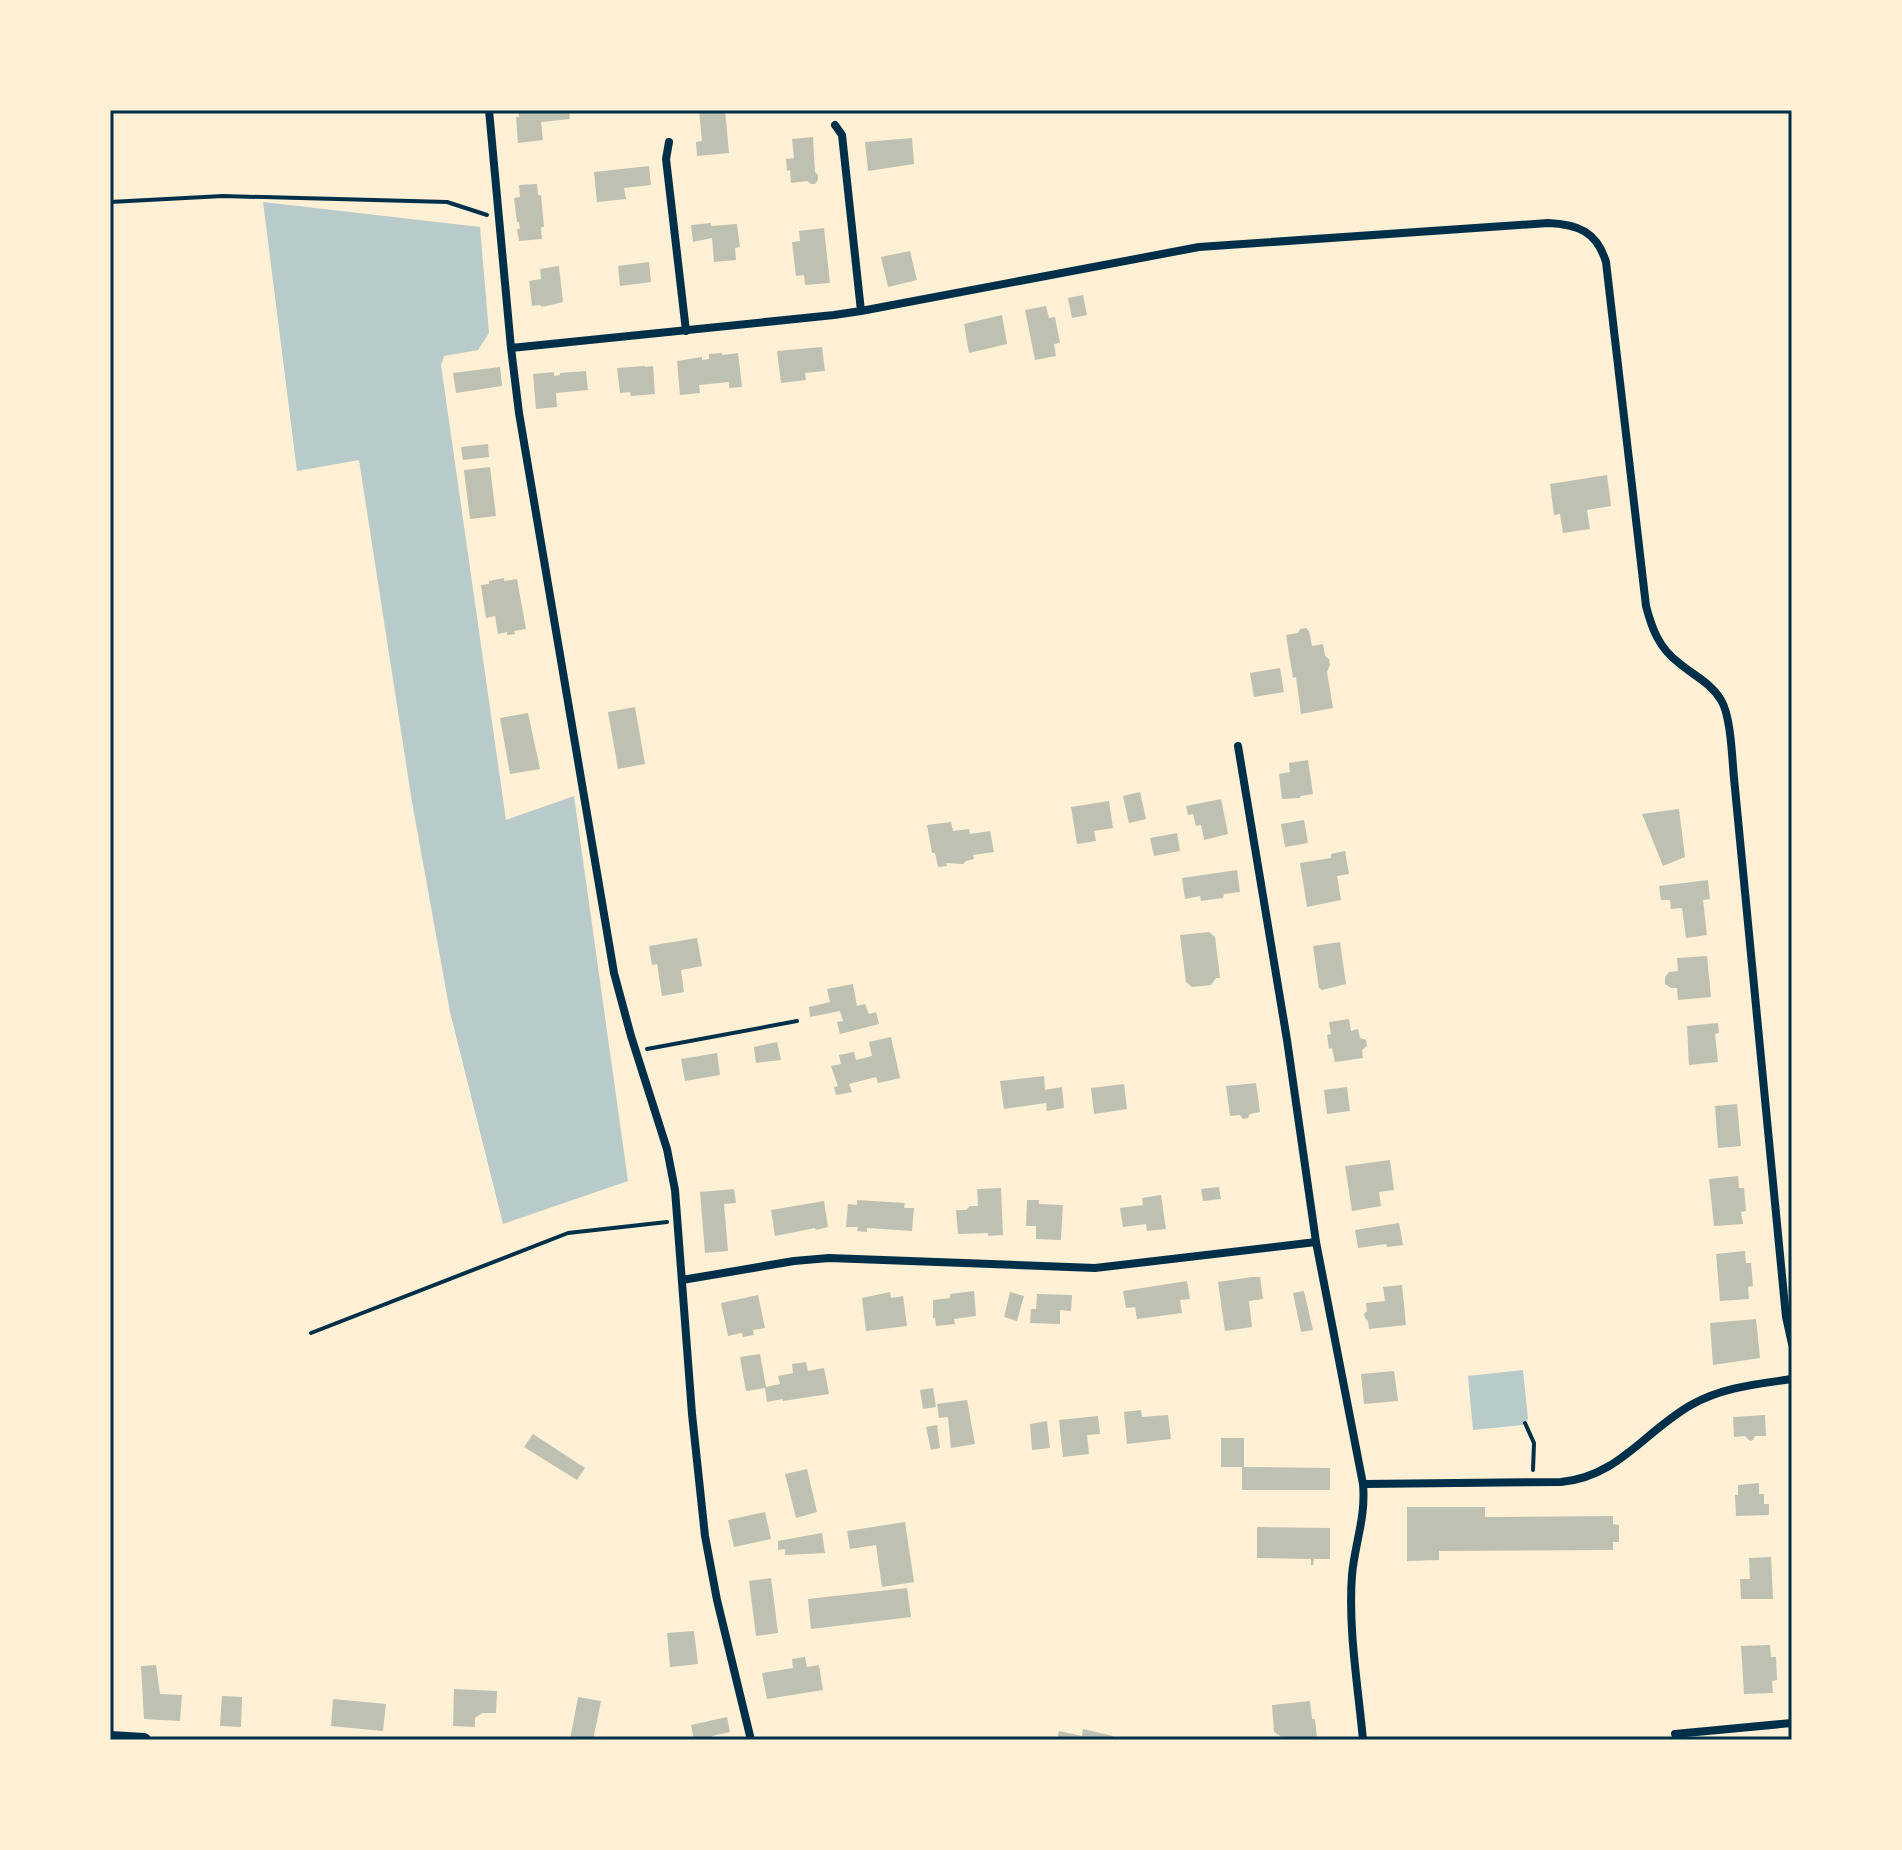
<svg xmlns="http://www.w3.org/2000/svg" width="1902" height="1850" font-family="Figtree,sans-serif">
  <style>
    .green { fill: #b9caca }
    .building { fill: #bec0b2 }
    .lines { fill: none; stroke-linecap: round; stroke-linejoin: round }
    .path { stroke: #003049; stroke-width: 4 }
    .minor { stroke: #003049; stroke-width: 8 }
    .tertiary { stroke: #003049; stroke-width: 14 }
    .neatline { fill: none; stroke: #003049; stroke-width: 3 }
  </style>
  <rect width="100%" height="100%" fill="#fdf0d5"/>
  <!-- green -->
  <path class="green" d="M263,202l217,25 9,106 -11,17 -34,6 -3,9 65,455 68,-24 54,385 -125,43 -53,-212 -38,-210 -53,-342 -62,11z
    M1523,1370l5,49 -5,6 -50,5 -5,-54z"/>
  <!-- building -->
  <path class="building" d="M518,110h51l1,9 -29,3 2,18 -25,3 -2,-26h3z
    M699,110h26l4,43 -32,3 -1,-14 6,-1z
    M813,137l2,35 3,3v5l-3,4h-4l-4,-3 -16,2 -1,-13 -3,1 -1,-12 8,-1 -2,-19z
    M912,138l2,26 -46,7 -3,-29z
    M649,166l2,19 -27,3 2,11 -29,3 -3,-30z
    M537,184l1,11h3l3,32h-3l1,12 -23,2 -2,-12h3l-1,-7h-2l-3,-24 6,-1 -1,-12z
    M711,223v3l26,-2 3,23 -5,1 1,12 -22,2 -2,-24 -19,4 -2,-17z
    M824,228l6,55 -25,2 -1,-10 -8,1 -4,-34 8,-1 -1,-10z
    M910,251l7,29 -29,7 -7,-30z
    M649,262l2,20 -31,4 -2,-20z
    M559,266l4,36 -21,5 -2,-2 -8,1 -3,-25 12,-2 -1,-10z
    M1083,295l4,20 -15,3 -4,-20z
    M1046,306l3,12 6,-1 5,26 -6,1 2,12 -21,4 -10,-50z
    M1002,315l5,29 -38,9 -5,-29z
    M822,347l3,24 -20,2 1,7 -25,3 -4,-32z
    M722,353v2l16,-2 4,34 -13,1v-6l-30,3 1,8 -20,2 -3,-34 25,-4v3l7,-1v-5z
    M645,366v1l8,-1 2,28 -24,2 -1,-4 -10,1 -3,-25z
    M500,367l2,19 -46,7 -3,-20z
    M586,371l2,19 -32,3 1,14 -21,2 -3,-35 21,-2v4l6,-1v-2z
    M488,444l1,13 -26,3 -2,-13z
    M490,467l6,49 -26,3 -6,-49z
    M1607,475l4,31 -24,4 3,19 -27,4 -3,-19 -6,1 -4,-31z
    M504,578v3l13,-2 9,50 -12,2 1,3 -8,1v-3l-9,2 -3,-18 -9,2 -5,-33 8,-1v-3z
    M1306,628l3,3 3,15 11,-2 2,12 4,3 1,6 -3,7 6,36 -32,6 -5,-37 -3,1 -7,-43 12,-2 2,-4z
    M1280,668l4,24 -30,5 -4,-24z
    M635,707l10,57 -27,5 -10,-57z
    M528,713l12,56 -30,5 -10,-56z
    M1308,760l5,34 -12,2 -1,2 -18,1 -3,-25 11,-2 -1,-9z
    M1140,792l6,27 -17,4 -6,-27z
    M1221,799l7,35 -24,6 -3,-15 -5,1 -3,-12 -5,1 -2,-9z
    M1109,801l4,27 -19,3 2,10 -19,3 -6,-37z
    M1679,809l6,48 -22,9 -21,-52z
    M1304,820l4,23 -23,4 -4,-23z
    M951,822l2,9 16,-2 1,5 20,-3 4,21 -21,3 1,4 -8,2 -3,3 -17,-1 1,3 -9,1 -3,-14h-3l-5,-28z
    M1177,833l3,18 -26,5 -4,-18z
    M1345,851l4,23 -12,2 4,24 -34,7 -7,-44 31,-5v-4z
    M1237,870l3,22 -16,2 -1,4 -22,3 -1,-5 -15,3 -3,-21z
    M1708,880l2,19 -7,1 4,35 -21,3 -4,-30 -11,1 -1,-9h-9l-2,-14z
    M1209,932l6,5 5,41h-4l-5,7 -19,2 -6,-5 -6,-47z
    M697,938l5,28 -21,4 3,22 -22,4 -5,-32 -5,1 -3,-19z
    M1340,942l6,42 -24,6 -3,-2 -6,-42z
    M1707,956l4,41 -33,3 -1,-12h-6l-6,-4v-7l4,-5 9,-1 -1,-13z
    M853,984l4,22 8,-2 4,10 7,-2 3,12 -39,10 -3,-12 6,-1 -3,-10 -30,6 -1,-10 21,-5 -3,-13z
    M1349,1019l2,12 7,-2 2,9 6,2 1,6 -5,4 1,8 -28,4 -3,-14 -3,1 -2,-14 4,-1 -2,-12z
    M1718,1023l1,10 -4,1 3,28 -29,3 -2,-39z
    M891,1037l9,41 -22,5 -2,-6 -27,7 3,8 -16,3 -2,-8 4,-1 -7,-20 10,-2 -2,-9 15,-3 2,8 16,-4 -3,-14z
    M777,1042l4,18 -25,3 -2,-16z
    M717,1053l3,22 -35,6 -4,-22z
    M1044,1076l1,14 17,-3 2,21 -17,3 -1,-8 -42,6 -4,-28z
    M1256,1083l4,29 -10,2 -2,4 -5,1 -3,-4 -10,1 -4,-30z
    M1124,1084l3,25 -33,5 -3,-26z
    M1347,1087l3,24 -23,3 -3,-24z
    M1737,1104l4,42 -23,2 -3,-42z
    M1390,1160l4,30 -15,2 2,14 -29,5 -7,-45z
    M1738,1176l1,12h5l2,23 -5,1 2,12 -29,2 -5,-47z
    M1219,1187l2,12 -18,2 -2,-12z
    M1001,1188l2,47 -15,1v-3l-30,1 -2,-24h10l4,-4h8l-1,-17z
    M734,1189l2,14 -12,1 4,47 -23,2 -5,-61z
    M1161,1195l5,34 -19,2 -1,-7 -23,3 -3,-19 23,-3 -1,-7z
    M857,1200l48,3 -1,5h10l-2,23 -45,-3v4l-10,-1 1,-4h-12l2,-23 9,1z
    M1027,1200h12v4l24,1 -2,35 -25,-1v-13h-10z
    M824,1201l4,26 -12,3 -1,-2 -40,8 -4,-26z
    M1399,1223l4,22 -16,2 -1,-3 -28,4 -3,-18z
    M1745,1251l1,12h5l2,23 -5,1 1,12 -29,2 -4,-47z
    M1252,1277h8l3,22 -14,2 3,26 -27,4 -7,-49z
    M1187,1281l3,18 -10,1 2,13 -45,6 -2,-12 -9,1 -3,-17z
    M1402,1285l4,40 -37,4 -1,-8 -3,-3 -1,-4 3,-3 -1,-8 19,-2 -2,-14z
    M974,1291l2,25 -22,3 1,5 -19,2 -1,-8h-2v-18l17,-2v-4z
    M1304,1291l9,39 -12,2 -8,-39z
    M890,1292l1,6 12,-2 4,30 -41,5 -4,-33z
    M1010,1292l14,4 -7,25 -13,-4z
    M1037,1294l35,1 -1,16 -11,-1v14l-30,-1 1,-14h5z
    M758,1295l7,33 -12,2 1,5 -11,2 -1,-4 -14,3 -7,-33z
    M1756,1319l4,39 -47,7 -3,-42z
    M760,1354l6,33 14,-3 -2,-8 15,-3 -1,-9 14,-2 2,9 16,-3 5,26 -46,7v-2l-16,3 -2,-14 -19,3 -6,-34z
    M1394,1371l4,30 -34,3 -3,-30z
    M933,1388l3,19 -13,2 -3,-19z
    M967,1400l8,44 -24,4 -3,-31 -9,1 -2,-14z
    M1141,1410l1,7 26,-2 3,24 -44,5 -3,-32z
    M1765,1415l1,21h-11l-2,4 -3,1 -5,-5 -11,1 -1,-20z
    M1098,1416l2,18 -13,1 2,19 -26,3 -4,-37z
    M1047,1421l3,27 -18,2 -2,-26z
    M937,1425l3,23 -9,2 -5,-23z
    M533,1434l52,34 -8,12 -53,-33z
    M1221,1438h23v29l86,1v22h-88v-23h-21z
    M807,1469l10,43 -21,6 -11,-44z
    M1759,1483v11h5v10h5v11l-33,1 -1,-21h3v-10z
    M1407,1507h78v10l128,-1v8l6,1v17h-6v8l-174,1v9l-32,1z
    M765,1512l6,27 -37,8 -6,-27z
    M905,1522l9,60 -32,5 -6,-42 -26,4 -3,-18z
    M1257,1527l73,1v31h-16l-1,6h-2v-6l-54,-1z
    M822,1533l3,20 -40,2v-6l-7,1v-9z
    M1771,1557l2,42h-32l-1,-20h10l-1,-21z
    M771,1578l7,55 -22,3 -7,-55z
    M907,1588l4,29 -100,12 -3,-30z
    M694,1631l4,33 -28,3 -3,-34z
    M1770,1645l1,12h5l1,23 -5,1 1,12 -29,1 -3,-48z
    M805,1657l2,10 12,-2 4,25 -56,9 -5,-26 31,-5 -1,-9z
    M156,1665l4,29 22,1 -2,26 -36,-2 -3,-53z
    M454,1689l43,2 -1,22h-14l-7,5v9l-22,-1z
    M222,1696l20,1 -1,30 -21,-1z
    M578,1697l23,4 -8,39h-23z
    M333,1699l53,5 -3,27 -52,-5z
    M1310,1701l2,18h3l2,20 -15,1 -5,-3 -14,1 -9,-6 -2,-27z
    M727,1717l3,15 -18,4 1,4h-19l-3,-15z
    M1083,1729l30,7 -1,4h-55l2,-9 23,5z"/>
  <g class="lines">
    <!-- path -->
    <path class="path" d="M110,202l113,-6 224,6 40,13
      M647,1049l150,-28
      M311,1333l257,-100 99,-11
      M1525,1423l9,20 -1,27"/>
    <!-- minor -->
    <path class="minor" d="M489,110l22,238 8,65 95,560 17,63 36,113 8,41 17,224 13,122 12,64 34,140
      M669,142l-3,17 20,172
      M861,311l338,-64 349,-24c30,1 49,9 58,39l40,344c6,23 13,42 33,57 14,12 32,20 42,37 10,16 11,58 13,78l52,539 6,27
      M511,348l323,-33 27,-4 -19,-176 -7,-10
      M1238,746l49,294 29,202 47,242 198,-2c57,-5 84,-51 130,-77 31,-18 67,-21 101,-26
      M682,1280l112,-19 35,-3 266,10 221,-26
      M1675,1734l117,-11
      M1363,1740c-5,-54 -15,-111 -11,-165 3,-33 14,-57 11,-91"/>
    <!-- tertiary -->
    <path class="tertiary" d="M110,1738l34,2"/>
  </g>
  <!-- border -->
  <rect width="1902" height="1850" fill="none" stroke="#fdf0d5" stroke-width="224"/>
  <rect x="112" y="112" width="1678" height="1626" class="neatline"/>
</svg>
